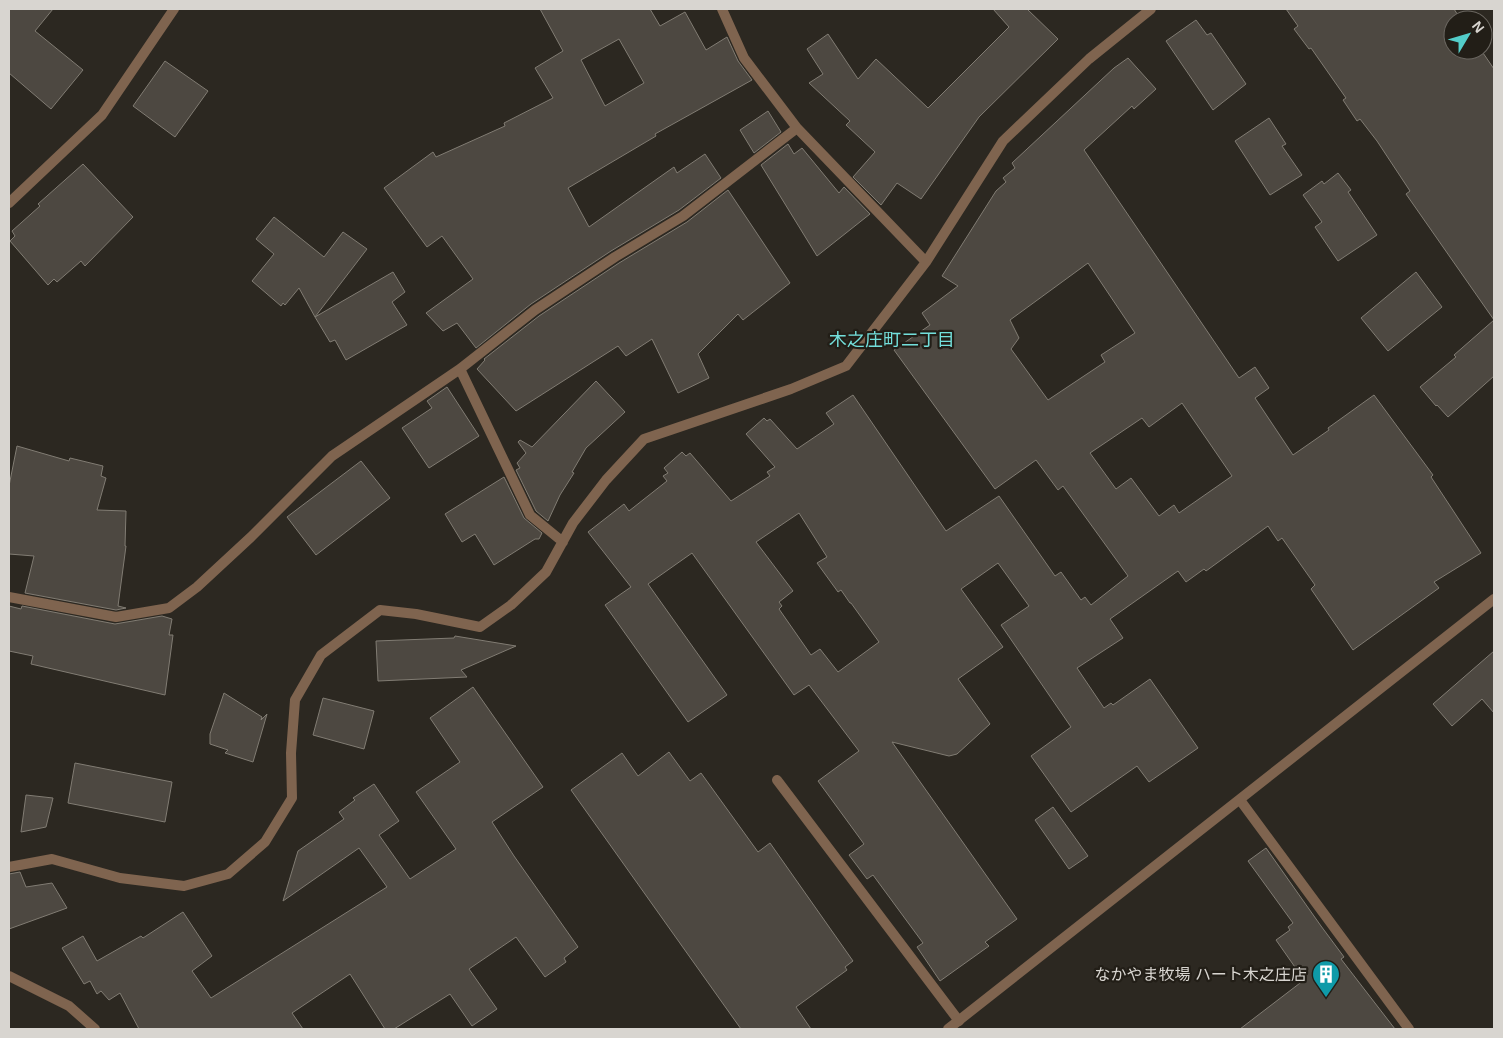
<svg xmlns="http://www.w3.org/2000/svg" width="1503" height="1038" font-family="Arial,'Noto Sans JP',sans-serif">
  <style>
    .building { fill: #4d4841; stroke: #817c73; fill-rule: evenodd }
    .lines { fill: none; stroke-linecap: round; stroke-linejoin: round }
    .minor { stroke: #7f644f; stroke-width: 10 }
    .tertiary { stroke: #7f644f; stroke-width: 10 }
    .labels { text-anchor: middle; stroke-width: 4.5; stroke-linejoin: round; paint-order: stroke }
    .poi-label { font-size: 16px; fill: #d8d5d0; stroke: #221e17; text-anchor: end }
    .neighbourhood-label { font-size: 18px; fill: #73dfdb; stroke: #221e17 }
  </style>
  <rect width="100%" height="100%" fill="#2c2821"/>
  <!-- building -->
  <path class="building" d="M9,9h44l-18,22 48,39 -32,39 -42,-36z
    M540,9h110l10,17 25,-14 21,38 21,-13 11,24 14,19 -97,54 1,2 -88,52 21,39 85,-60 3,6 28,-19 16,24 -42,32 -68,41 -80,53 -55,44 -19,-25 -14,8 -17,-18 47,-34 -31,-43 -15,11 -43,-59 49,-36 3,5 69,-31 -1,-3 49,-25 -18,-30 28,-17zM619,39l25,44 -39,23 -24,-46z
    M993,9h34l31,30 -79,78 -58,82 -24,-16 -16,22 -28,-28 22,-25 -29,-27 4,-4 -41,-38 14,-9 -16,-25 21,-15 30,45 18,-20 52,49 81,-81z
    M1286,9h168l7,11h-8v30h28l13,19v307l-46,41 -11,-12 -1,1 -16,-19 36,-30 -2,-2 40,-35 -88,-126 4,-3 -33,-50 -17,-22 -3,2 -14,-21 3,-2 -35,-50 -2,1 -15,-20 4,-3z
    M1196,20l11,15 4,-2 35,51 -33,26 -47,-69z
    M1128,58l28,31 -22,20 -2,-3 -48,44 155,228 16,-11 14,21 -14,10 38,57 36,-25 -1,-2 46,-33 59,80 -2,2 50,76 -47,29 5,6 -86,62 -42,-61 4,-4 -33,-47 -4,3 -10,-15 -62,45 -2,-2 -18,13 -8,-11 -68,48 13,19 -46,30 27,40 7,-5 2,2 37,-26 48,69 -49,34 -12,-16 -66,46 -40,-56 40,-29 -70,-102 28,-19 -31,-43 -37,26 42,58 -45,32 32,45 -33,30 -8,2 -57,-14 125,177 -32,23 4,4 -49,35 -23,-34 6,-4 -50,-68 -6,4 -18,-24 15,-11 -46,-63 41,-30 -50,-66 -15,10 -102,-142 -44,31 79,111 -39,27 -83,-117 26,-18 -43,-55 36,-28 5,7 38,-30 -4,-5 5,-3 -4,-5 18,-16 4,4 4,-3 41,48 39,-25 -3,-4 8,-5 -29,-33 18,-16 3,3 3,-2 27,30 37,-25 -8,-11 27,-18 93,136 53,-35 56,80 6,-4 20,28 4,-3 6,8 37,-29 -65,-90 -5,4 -22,-30 -41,29 -101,-139 36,-25 -8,-12 36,-27 -16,-10 54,-85 10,-9 -3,-4 12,-10 -3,-5 102,-95zM1088,263l47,70 -34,22 4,7 -57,38 -37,-51 8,-11 -9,-18zM1182,403l50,73 -53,37 -5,-8 -15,11 -28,-38 -15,11 -26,-36 52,-35 7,9zM799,513l28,44 -10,6 21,29 3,-2 9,13h1l28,39 -41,30 -18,-23 -9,6 -32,-46 3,-3 -3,-4 14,-11 -37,-49z
    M165,61l43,30 -33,46 -42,-31z
    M768,111l13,21 -27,21 -14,-23z
    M1269,118l17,26 -4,2 20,29 -32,20 -35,-54z
    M788,144l6,10 8,-6 37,45 5,-6 26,27 -53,42 -56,-91z
    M83,164l50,53 -48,49 -4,-5 -24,21 -3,-3 -6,6 -38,-44 5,-5 -3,-5 28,-25 -2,-2z
    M1338,173l13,17 -3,2 29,43 -39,26 -23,-34 7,-5 -19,-27 19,-14 2,3z
    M728,190l62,93 -47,37 -5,-6 -40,40 11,24 -31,15 -26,-54 -26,17 -8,-10 -102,65 -39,-42 8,-9 -1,-1 55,-43 80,-53 68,-41z
    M274,217l50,40 19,-25 24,17 -52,68 -16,-29 -14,17 -2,-2 -2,3 -29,-25 22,-27 -18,-15z
    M393,272l12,20 -13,10 15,23 -61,35 -11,-20 -5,2 -15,-25z
    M1416,272l26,35 -54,44 -27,-33z
    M596,381l29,31 -39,36 -14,24 2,1 -14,22 -12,26 -12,-10 -20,-41 4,-2 -3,-5 9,-10 -8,-11 2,-2 12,7z
    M447,387l32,49 -50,32 -27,-40 30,-20 -5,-7z
    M17,446l52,15 1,-3 33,8 -2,10 5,2 -9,32 29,1 -1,35h1l-8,60 8,2 -10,2 -91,-17 9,-37 -25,-2v-68z
    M361,461l29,37 -74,57 -29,-38z
    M504,477l20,41 18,15 -3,6h-4l-41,26 -19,-31 -13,8 -17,-28z
    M9,606l12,3 1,-3 93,18 47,-8 10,3 -3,16h4l-8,60 -134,-31 2,-8 -24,-5z
    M455,636l61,10 -55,24 6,7 -89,4 -2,-40 78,-3z
    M1494,651v62l-12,-14 -30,27 -19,-22z
    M473,687l70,100 -51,35 22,34 64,91 -14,11 2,4 -21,15 -29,-40 -47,32 28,40 -25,17 -22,-32 -56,35h-9l-35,-55 -58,39 11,16h-164l-19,-36 -11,7 -8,-9 -4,3 -7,-13 -6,3 -22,-36 21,-12 14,25 44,-25 2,2 40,-26 29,44 -20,15 19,27 176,-111 -28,-39 -76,53 15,-50 46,-32 -5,-7 16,-12 -2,-2 21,-14 25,37 -20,14 31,44 46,-30 -40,-57 44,-30 -30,-44z
    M224,693l38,24 -1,3 6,-6 -14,48 -28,-9 3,-3 -18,-6v-10z
    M323,698l51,13 -10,38 -51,-14z
    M669,752l21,29 11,-8 57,79 12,-9 83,118 -8,6 2,3 -51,37 15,22h-70l-170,-239 51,-37 16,23z
    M75,763l97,19 -7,40 -97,-19z
    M26,795l27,3 -7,29 -25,5z
    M1053,807l35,49 -19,13 -34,-49z
    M1266,848l55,78 23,31 -3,2 54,70h-155l64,-49 -28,-40 14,-10 -2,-3 5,-4 -45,-62z
    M20,872l6,15 26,-4 15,25 -58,21v-55z"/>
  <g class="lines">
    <!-- minor -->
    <path class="minor" d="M722,9l22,49 53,70 129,134
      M9,203l93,-88 72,-106
      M460,369l70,146 33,27
      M9,597l107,20 53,-9 28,-21 54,-50 81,-81 128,-87 75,-59 80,-53 68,-41 114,-88
      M777,780l182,241
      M1240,800l169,229
      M9,867l43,-8 68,19 64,8 44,-12 37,-32 27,-44 -1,-45 4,-53 26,-45 59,-45 36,4 64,13 31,-22 35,-33 27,-49 33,-43 38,-41 147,-50 55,-23 80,-104 77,-121 86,-82 62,-50"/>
    <!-- tertiary -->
    <path class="tertiary" d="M9,976l60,30 26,23
      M948,1029l546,-430"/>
  </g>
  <!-- icons -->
  <defs>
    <g id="building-pin" transform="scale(1.4375)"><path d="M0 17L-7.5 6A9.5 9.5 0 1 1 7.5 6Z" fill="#0f9aa8" stroke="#221e17"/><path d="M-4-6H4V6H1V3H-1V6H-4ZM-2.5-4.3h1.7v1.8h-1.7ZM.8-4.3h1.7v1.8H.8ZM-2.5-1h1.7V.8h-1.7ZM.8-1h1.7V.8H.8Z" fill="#fff"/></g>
  </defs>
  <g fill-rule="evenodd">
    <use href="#building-pin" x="1326" y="974"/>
  </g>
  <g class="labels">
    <!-- poi labels -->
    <g class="poi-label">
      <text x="1307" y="980">なかやま牧場 ハート木之庄店</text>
    </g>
    <!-- neighbourhood labels -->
    <g class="neighbourhood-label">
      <text x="892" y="346">木之庄町二丁目</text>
    </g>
  </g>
  <!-- border -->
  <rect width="1503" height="1038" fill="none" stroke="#d8d5d0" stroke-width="20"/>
  <!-- north arrow -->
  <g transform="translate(1468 35) rotate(52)"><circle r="24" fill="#221e17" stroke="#6b6761"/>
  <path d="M0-4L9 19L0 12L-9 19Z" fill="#53cdc9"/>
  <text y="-8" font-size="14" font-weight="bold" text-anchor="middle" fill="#d8d5d0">N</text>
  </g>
</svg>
